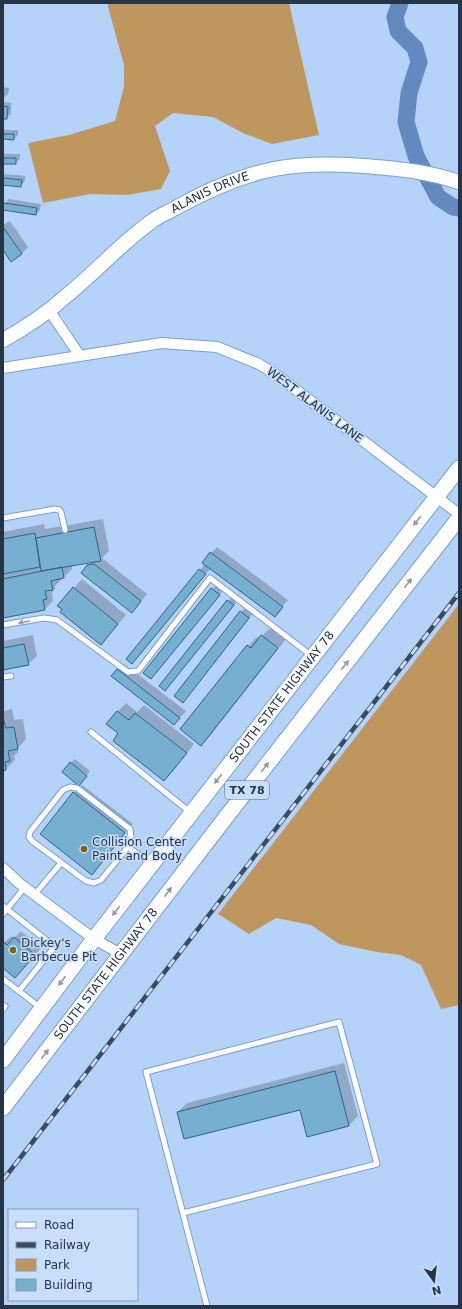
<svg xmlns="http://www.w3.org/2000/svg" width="462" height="1309" font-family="'DejaVu Sans',sans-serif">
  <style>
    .green { fill: #be975f }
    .shadow { fill: #0003 }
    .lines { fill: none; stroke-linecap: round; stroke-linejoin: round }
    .river { stroke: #628abf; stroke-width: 17 }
    .building { fill: #77afd1; stroke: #2c6483 }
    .lane-casing { stroke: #7d9fcc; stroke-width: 7 }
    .street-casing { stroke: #7d9fcc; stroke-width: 12 }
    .secondary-casing { stroke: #7d9fcc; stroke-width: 16 }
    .primary-casing { stroke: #7d9fcc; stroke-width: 17 }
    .lane { stroke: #fff; stroke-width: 5 }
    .street { stroke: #fff; stroke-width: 10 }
    .secondary { stroke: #fff; stroke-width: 14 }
    .primary { stroke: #fff; stroke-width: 15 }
    .rail-casing { stroke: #3b4b60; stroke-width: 4.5 }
    .rail { stroke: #c9defb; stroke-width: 3; stroke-dasharray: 9; stroke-linecap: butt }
    .oneway { fill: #929aa3 }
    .poi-dot { fill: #8c5e03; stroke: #c9defb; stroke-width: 1.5 }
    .labels { text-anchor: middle; stroke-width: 3; stroke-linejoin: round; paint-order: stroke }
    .shield { fill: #c9defb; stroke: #57677d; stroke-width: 1 }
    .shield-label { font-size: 11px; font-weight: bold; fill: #263447 }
    .street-label { font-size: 12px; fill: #263447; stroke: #c9defb }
    .poi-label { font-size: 12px; fill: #263447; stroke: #c9defb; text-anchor: start }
  </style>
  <rect width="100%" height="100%" fill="#b5d2f8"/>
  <!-- green -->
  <path class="green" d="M107,3h182l30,132 -47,9 -27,-10 -32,-17 -40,-4 -18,13 15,45 -9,18 -34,6 -37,-1 -47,9 -15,-60 41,-8 46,-14 9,-34v-22z
    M459,604v401l-18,4 -20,-44 -20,-10 -24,-3 -38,-8 -28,-19 -35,-7 -27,16 -31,-20z"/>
  <!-- shadow -->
  <path class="shadow" d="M3,87l6,1 -1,6 -4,4h-1z
    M3,102l8,1v11l-5,4h-3z
    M3,130h15v5l-4,4 -11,-1z
    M3,154h17v5l-5,4h-12z
    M4,174l21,2v5l-5,5 -17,-2v-9z
    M9,199l32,5 -1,6 -4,4 -31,-11z
    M10,221l18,26 -6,7 -11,7 -8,-12v-24z
    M103,519l6,32 -7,7 45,36 -15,18 -44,-46 5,-5 -21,4v4l-8,8 -3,1v2l-6,6v3l-3,4 1,8 -8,8 -42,8v-85l41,-8 1,5z
    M217,547l71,53 -14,16 -63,-48 -79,95 -4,-4 77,-95 6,-11z
    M82,579l44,36 -25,29 -42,-39z
    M219,583l6,5 -74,90 61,-89z
    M234,594l6,4 -75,92 -5,-4z
    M248,605l7,6 -66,84 -14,1 66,-84z
    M271,627l15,12 -76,97 -9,9 -19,-16 66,-83 9,-9 2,2z
    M33,635l4,21 -9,8 -25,5v-28z
    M124,664l62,47 -12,13 -57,-54z
    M126,703l11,9 7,-7 50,39 -21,27 -9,9 -44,-47 -3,-21z
    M12,709l2,11 9,-1 3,20 -8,9v4l-4,4 1,4 -9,9 -3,1v-59z
    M75,759l15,12 -7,9 -12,-17z
    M82,785l51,39 -33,41 -8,8 -18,-80z
    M21,931l20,17 -20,23 -18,-4v-23l8,-8 3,2z
    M344,1063l14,53 -9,9 -42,11 -7,-27 -122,3 9,-9z"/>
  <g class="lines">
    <!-- river -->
    <path class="river" d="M400,3l-5,14 3,14 17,17 4,14 -10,31 -3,29 10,34 22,41 15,10 6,1"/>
  </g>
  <!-- building -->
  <path class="building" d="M3,106l5,1 -1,12h-4z
    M3,134h11v6l-11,-1z
    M3,158h13v6h-13z
    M3,178l19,2 -1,7 -18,-2z
    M4,203l33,5 -1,7 -33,-5z
    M3,227l19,27 -11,8 -8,-12z
    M94,527l7,34 -60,10 -5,-33z
    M35,533l5,34 -37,7v-35z
    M210,552l73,55 -8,10 -73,-54z
    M94,564l47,37 -9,12 -51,-40 6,-8z
    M62,567l2,11 -13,3 2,9 -8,1 2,8 -4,1 2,10 -42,8v-39z
    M199,569l7,5 -74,90 -6,-5z
    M73,587l45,37 -17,21 -41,-33 2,-3 -5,-3z
    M211,588l9,7 -69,84 -8,-6z
    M227,600l7,5 -69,86 -6,-5z
    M240,611l9,7 -66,85 -9,-7z
    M261,635l17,13 -77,98 -21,-17 67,-84 4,3z
    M24,644l5,21 -26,5v-22z
    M117,669l63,49 -6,7 -63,-49z
    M117,711l12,9 6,-7 52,40 -23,28 -51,-40 5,-8 -12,-9z
    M3,718l3,10 8,-1 4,22 -10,2 2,10 -5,1 1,8 -3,1z
    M70,762l17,14 -8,10 -17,-14z
    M73,792l52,41 -33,42 -52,-41z
    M14,937l21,18 -20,23 -12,-10v-25l1,-1 3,3z
    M335,1071l14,55 -42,11 -7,-27 -116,29 -7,-27z"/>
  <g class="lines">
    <!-- lane casing -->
    <g class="lane-casing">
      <path id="lane" d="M3,518l52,-9 4,1 2,2 4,18
        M3,625l41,-7 13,2 71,52 10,-1 72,-93 102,78
        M3,677l8,-1
        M91,732l100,81
        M128,847l3,-9 -1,-9 -53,-41 -7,-1 -7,3 -33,42 -1,5 3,4 54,40 8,2 7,-3 27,-33 23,17
        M35,894l26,-31
        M3,906l47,37 2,3v4l-33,41
        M3,914l22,-27
        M3,979l38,29
        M3,1009l2,-3
        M183,1213l194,-49 -38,-142 -193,50 61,234"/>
    </g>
    <!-- street casing -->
    <g class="street-casing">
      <path id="street" d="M49,310l31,46
        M3,368l159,-25 55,4 42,17 19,12 181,138
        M3,868l16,15 75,56 27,15"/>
    </g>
    <!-- secondary casing -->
    <g class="secondary-casing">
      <g id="secondary">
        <path id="s1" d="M3,340c22,-12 43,-26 62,-43 30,-24 55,-53 87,-76 8,-6 19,-10 29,-16 26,-14 55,-27 84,-34 32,-8 66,-7 99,-5 35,3 62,5 95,16"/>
      </g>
    </g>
    <!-- primary casing -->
    <g class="primary-casing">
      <g id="primary">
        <path id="s2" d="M3,1060l91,-121 365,-471"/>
        <path id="s3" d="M3,1108l220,-287 236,-303"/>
      </g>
    </g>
    <!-- lane -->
    <use href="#lane" class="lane"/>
    <!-- street -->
    <use href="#street" class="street"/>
    <!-- secondary -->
    <use href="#secondary" class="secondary"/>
    <!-- primary -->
    <use href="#primary" class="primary"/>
    <!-- rail casing -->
    <g class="rail-casing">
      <path id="rail" d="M3,1180l456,-587"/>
    </g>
    <!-- rail -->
    <use href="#rail" class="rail"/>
  </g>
  <!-- one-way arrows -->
  <defs><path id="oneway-solid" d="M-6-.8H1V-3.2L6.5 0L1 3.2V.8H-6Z"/></defs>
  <g class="oneway">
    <use href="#oneway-solid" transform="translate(417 521) rotate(128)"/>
    <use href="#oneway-solid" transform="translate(408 583) rotate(-52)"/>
    <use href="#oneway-solid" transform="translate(24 622) rotate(170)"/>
    <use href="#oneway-solid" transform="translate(345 665) rotate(-52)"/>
    <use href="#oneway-solid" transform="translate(265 767) rotate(-52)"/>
    <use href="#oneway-solid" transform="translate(218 779) rotate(128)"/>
    <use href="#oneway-solid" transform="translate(168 892) rotate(-53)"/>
    <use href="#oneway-solid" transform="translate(116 911) rotate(128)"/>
    <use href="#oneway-solid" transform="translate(62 981) rotate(127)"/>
    <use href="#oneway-solid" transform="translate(45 1054) rotate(-53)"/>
  </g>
  <!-- markers -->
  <g class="poi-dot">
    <circle cx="84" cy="849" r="4"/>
    <circle cx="13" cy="950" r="4"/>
  </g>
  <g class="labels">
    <!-- shield labels -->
    <rect class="shield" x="225" y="781" width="44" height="18" rx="3"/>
    <g class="shield-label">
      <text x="247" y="794">TX 78</text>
    </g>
    <!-- street labels -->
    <g class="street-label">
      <text dy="4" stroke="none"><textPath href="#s1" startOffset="256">ALANIS DRIVE</textPath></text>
      <text transform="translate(315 405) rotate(37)" y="4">WEST ALANIS LANE</text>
      <text dy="4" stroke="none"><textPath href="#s2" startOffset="458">SOUTH STATE HIGHWAY 78</textPath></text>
      <text dy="4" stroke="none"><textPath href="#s3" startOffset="169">SOUTH STATE HIGHWAY 78</textPath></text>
    </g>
    <!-- poi labels -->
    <g class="poi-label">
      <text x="92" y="846">Collision Center<tspan x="92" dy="14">Paint and Body</tspan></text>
      <text x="21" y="947">Dickey's<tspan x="21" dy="14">Barbecue Pit</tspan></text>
    </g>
  </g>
  <!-- border -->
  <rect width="462" height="1309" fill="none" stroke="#263447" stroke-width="8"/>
  <!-- legend -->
  <rect x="8" y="1209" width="130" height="92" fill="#c9defb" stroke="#889ab3"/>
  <rect x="16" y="1222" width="20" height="6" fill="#ffffff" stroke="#889ab3"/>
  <text x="44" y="1229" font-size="12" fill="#263447">Road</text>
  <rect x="16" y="1242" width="20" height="6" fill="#3b4b60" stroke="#889ab3"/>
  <text x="44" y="1249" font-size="12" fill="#263447">Railway</text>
  <rect x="16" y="1259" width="20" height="12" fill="#be975f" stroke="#889ab3"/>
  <text x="44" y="1269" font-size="12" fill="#263447">Park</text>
  <rect x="16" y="1279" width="20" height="12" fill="#77afd1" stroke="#889ab3"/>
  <text x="44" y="1289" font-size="12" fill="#263447">Building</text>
  <!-- north arrow -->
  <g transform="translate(434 1281) rotate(165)" stroke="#c9defb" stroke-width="3" paint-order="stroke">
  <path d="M0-3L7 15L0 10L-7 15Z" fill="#263447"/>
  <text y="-6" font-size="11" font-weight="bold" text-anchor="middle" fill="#263447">N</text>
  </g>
</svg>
